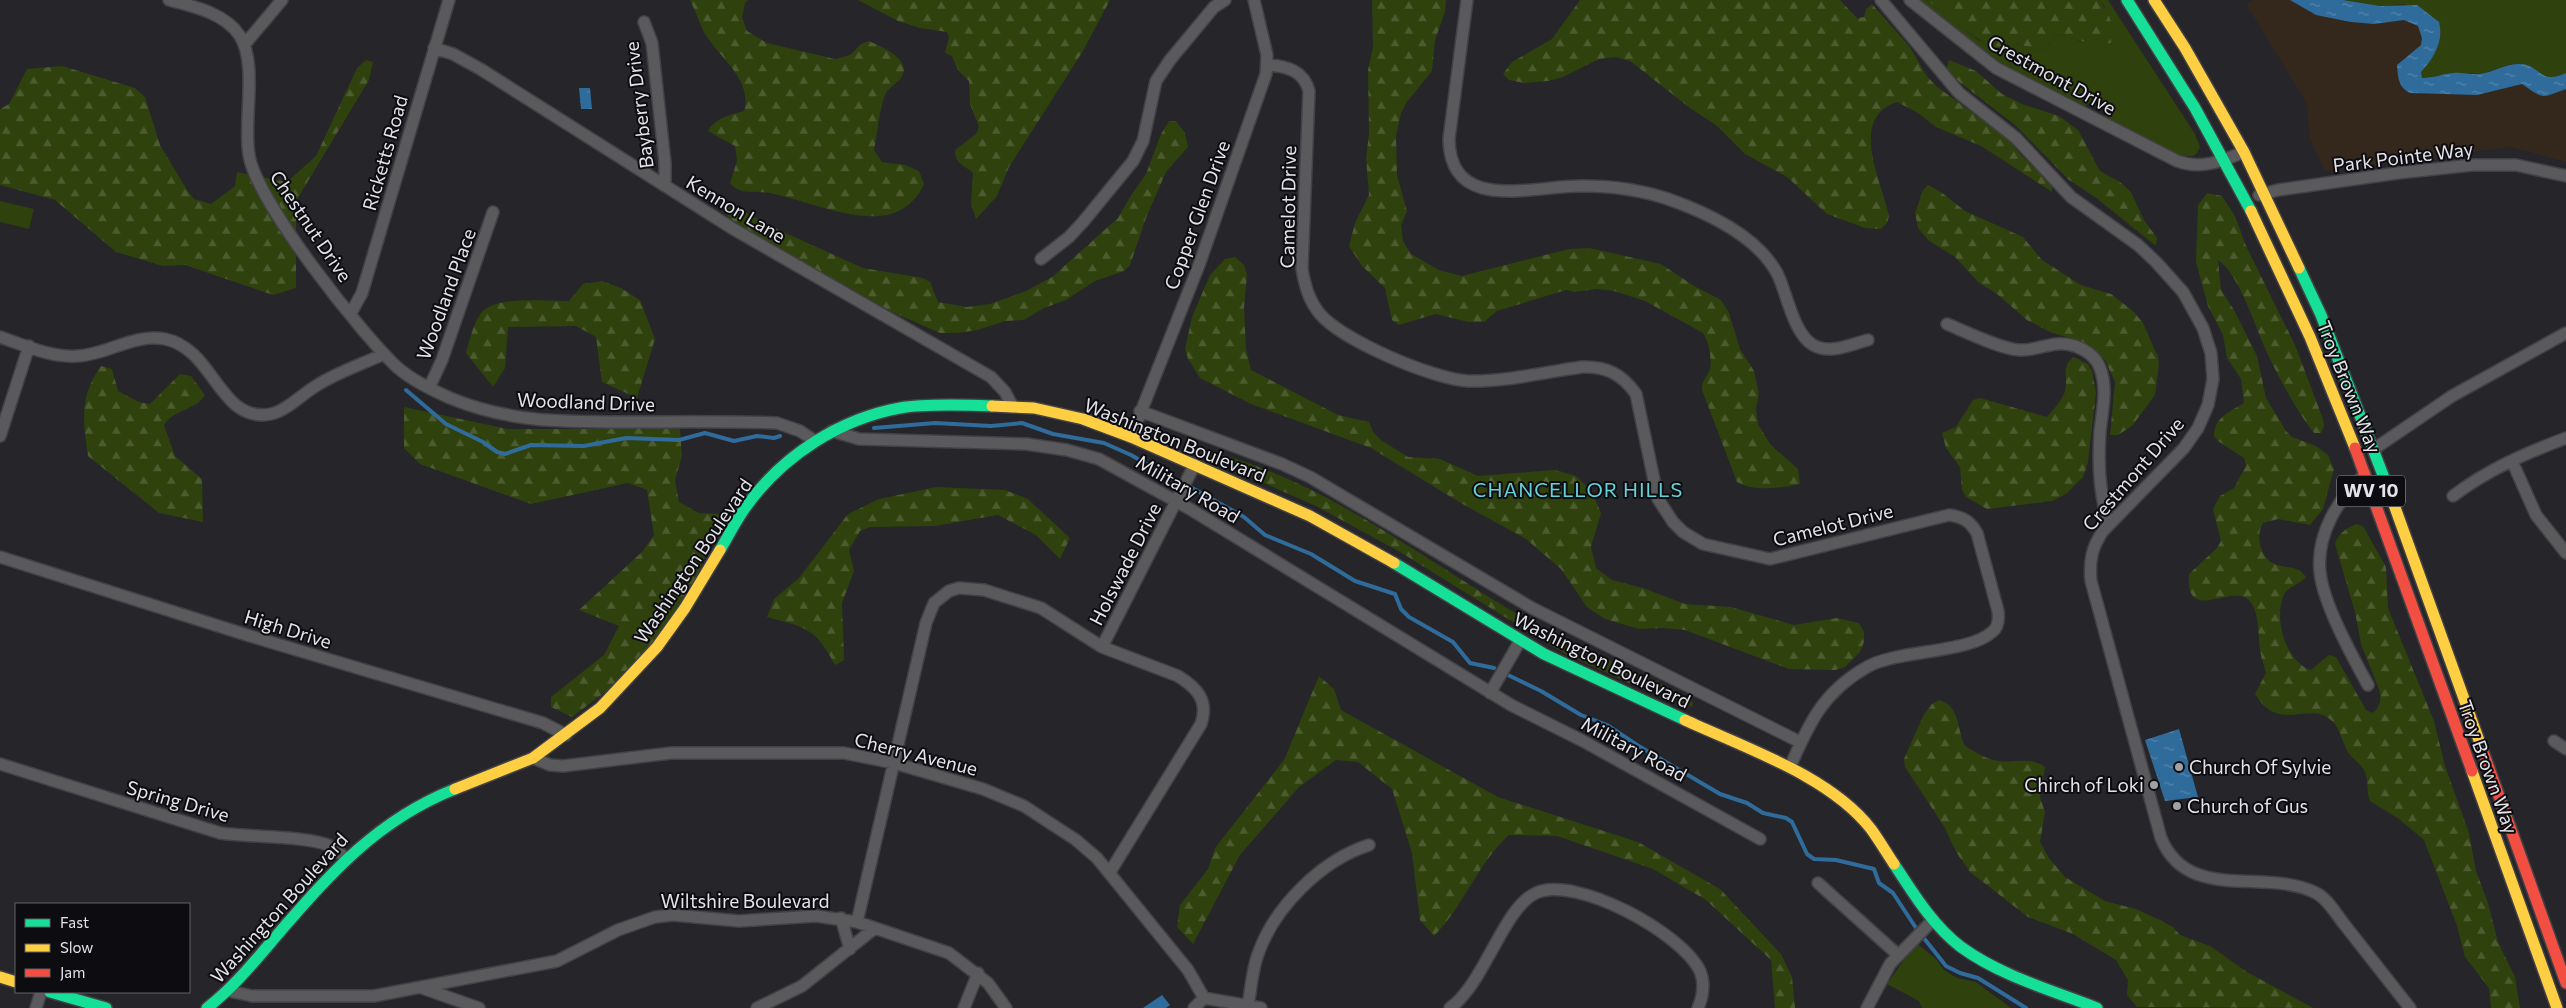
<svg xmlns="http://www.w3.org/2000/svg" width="2566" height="1008" font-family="Commissioner,sans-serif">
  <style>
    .commercial { fill: #34281d }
    .green { fill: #2f410d }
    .forest { fill: url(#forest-firs) }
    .water { fill: url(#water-ripples) }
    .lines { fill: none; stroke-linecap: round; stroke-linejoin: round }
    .stream { stroke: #2f6b9b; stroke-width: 4 }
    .street-casing { stroke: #414146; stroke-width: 14 }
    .fast-casing { stroke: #414146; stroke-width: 14 }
    .slow-casing { stroke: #414146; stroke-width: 14 }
    .jam-casing { stroke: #414146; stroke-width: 14 }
    .street { stroke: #5a5a5d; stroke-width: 11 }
    .fast { stroke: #16e098; stroke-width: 11 }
    .slow { stroke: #ffcf43; stroke-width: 11 }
    .jam { stroke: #f24e42; stroke-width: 11 }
    .poi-dot { fill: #a0a0a6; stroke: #0d0d11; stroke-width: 2 }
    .labels { text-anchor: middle; stroke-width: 4; stroke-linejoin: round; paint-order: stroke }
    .shield { fill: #0d0d11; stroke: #a3a3a8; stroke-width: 1 }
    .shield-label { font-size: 18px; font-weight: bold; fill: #e3e3e9 }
    .street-label { font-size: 19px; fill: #e3e3e9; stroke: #0d0d11 }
    .poi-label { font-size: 19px; fill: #e3e3e9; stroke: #0d0d11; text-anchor: start }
    .neighbourhood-label { font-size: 20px; letter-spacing: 1px; fill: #65d2d9; stroke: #0d0d11 }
  </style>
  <defs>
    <pattern id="forest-firs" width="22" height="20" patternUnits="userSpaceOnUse" patternTransform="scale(1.25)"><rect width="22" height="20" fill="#2f410d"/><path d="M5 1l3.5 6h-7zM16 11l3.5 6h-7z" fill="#4d5c30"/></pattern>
    <pattern id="water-ripples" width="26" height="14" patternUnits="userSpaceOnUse" patternTransform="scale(1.25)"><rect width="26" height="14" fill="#2f6b9b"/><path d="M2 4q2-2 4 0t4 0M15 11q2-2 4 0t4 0" fill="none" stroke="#5787ae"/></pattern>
  </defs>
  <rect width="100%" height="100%" fill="#25252a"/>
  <!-- commercial -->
  <path class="commercial" d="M2253,0h313v162l-55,-15 -186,24 -15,-32 -4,-37 -60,-98z"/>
  <!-- green -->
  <path class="green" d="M1920,0h7l51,40 23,9 14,-6 22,7 8,-1 10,-12 7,-3 22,9 21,-36 -6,-7h9l87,134 5,13c-2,4 -3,8 -7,9 -18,4 -74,-29 -88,-40l-3,-15 -6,-2 -11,7 -80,-39z
    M2343,0h223v73l-14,5 -7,-1 -15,-11 -19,-2 -29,10 -27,-1 -33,5 -2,-6 18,-27 -33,-41 -25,2z
    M0,201l34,8 -5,20 -29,-7z
    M1916,943l19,15 9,12 13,8 19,4 35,26h-89l-3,-7 -32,-17z"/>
  <!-- forest -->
  <path class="forest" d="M690,0h58l-3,3 -3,14 5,14 20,12 68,16 15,-4 11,-11 8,-3c11,5 43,18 33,35 -3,7 -12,10 -16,17 -6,11 -9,44 -12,57l8,12 23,3 14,6 5,13c-28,62 -108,17 -155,9 -16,-3 -28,3 -39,-10l7,-22 -2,-15 -27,-15c7,-13 22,-16 36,-20 9,-32 -26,-54 -40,-79 -5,-10 -9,-22 -14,-32z
    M858,0h252l-27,51 -74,116 -12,29 -21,23 -5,-15 2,-31c-9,-8 -18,-9 -18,-23l21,-16 3,-7 -9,-23 -1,-23 -11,-11 -6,-14 -7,-3 4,-16 -2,-5 -27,-4 -22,-7z
    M1372,0h74l-1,12 -10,28 -3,31 -25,31 -6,11 -5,23 1,39 10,36 -6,14 2,16 8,13 28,16 23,6 107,-27 20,-1 72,16 33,22 27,14 8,13 11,36 14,22 5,23 -3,14 2,16 12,20 28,25 2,15c-19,4 -46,8 -63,-2l-35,-92c0,-9 3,-11 7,-18 4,-9 0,-31 -6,-39l-58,-32 -31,-10 -17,-2 -23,3 -8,-2 -69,21 -13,11h-16l-32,-8 -37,11 -7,-5 -7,-32 -23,-22 -13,-20 6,-23 14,-28 -3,-37 3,-24 -1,-64 5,-23z
    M1580,0h260l17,18 7,-1 2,-8 6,-5 38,43 16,28 10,11 74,54 9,13 33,32v7l-71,-46 -45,-19 -18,-14 -21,-11c-50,16 -14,82 -8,114l-2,7 -6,6 -16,-1 -38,-14 -40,-37 -42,-23 -28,-28 -27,-18 -60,-47 -15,-4 -16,2 -36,18 -15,4 -24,2 -15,-3 -6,-6 9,-12 40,-23z
    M1927,0h172c10,13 17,27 12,43 -19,3 -31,-1 -49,-9l-7,3 -10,12 -8,1 -22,-7c-5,3 -8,6 -14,6 -16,0 -59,-38 -74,-49z
    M366,60l7,2 -4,18 -73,121v87l-23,7 -88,-30 -22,1 -47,-14 -61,-52 -55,-15v-76l9,-5 18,-35 35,-3 73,22 10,9 15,48 27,45 7,9 17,5 24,-18 2,-14 50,10 29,-26 41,-88z
    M1949,60l27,11 26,23 20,10 37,12 19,14 22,41 20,11 11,10 13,28 13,18 -1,8 -61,-49 -26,-17 -54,-55 -58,-45 -10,-12z
    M1169,121h7l9,12 3,14 -22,25 -20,46 -16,47 -6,6 -29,10 -29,19 -22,8 -20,12 -19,1 -27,9 -21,3h-17l-48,-21 -148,-84 -14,-9 -10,-13 21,4 40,21 82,37 60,10 7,4 8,20 29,5 23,-3 36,-13 26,-14 66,-59 12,-21 16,-23 15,-40z
    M1928,185l13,7 24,19 58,26 19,23 39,25 30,9 22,17 10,12 15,34 1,8 -4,30 -23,31 -14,9h-8l5,-53 -10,-22 -25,-19 -30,-9 -23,-12 -30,-26 -19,-12 -23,-25 -27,-17 -10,-12 -3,-15 8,-23z
    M2207,193l15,3 13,20 11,30 49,99 28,74 1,7 -3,7h-7c-18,-23 -32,-50 -45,-76 -12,-24 -29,-83 -51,-97l3,30 13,20 23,46 9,42 20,33 6,6 24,9 12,9 6,14 -11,40 -13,16 -32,-6 -15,4c-7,10 -4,31 8,39 12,8 25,1 35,15 -7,8 -20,10 -23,20 -9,23 3,65 28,73l18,-15 7,2 30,53 7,3c7,-7 8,-12 7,-21l-19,-48 -6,-32 -20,-68c4,-12 11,-15 21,-20l7,2 23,41 2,41 46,113 11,45 24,67 7,38 12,32 10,39 17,35 5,31h-29l-2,-20 -24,-31 -8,-31 -33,-86 -25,-21 -29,-18c-4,-10 -1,-19 -5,-29 -3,-8 -13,-13 -17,-20 -6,-10 -7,-22 -16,-31 -23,-22 -52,14 -77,-27l11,-21c-2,-8 -5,-15 -6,-23 -2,-13 0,-44 -14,-52 -19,-11 -61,25 -57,-24l28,-26 4,-7 -8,-32 7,-13 14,-8 12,-22 -2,-8 -26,-17 -4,-5c0,-19 17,-25 30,-33l-3,-24 -14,-21 -4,-23 -15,-29 -12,-44 2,-57z
    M1235,257l9,8 3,10 -3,33 2,41 5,21 87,45 31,7 4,10 8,8 27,17 32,2 38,17 77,-6 21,6 16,16 9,21 -10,34 5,21 16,12 31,8 42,16 46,3 63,18 43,-7 22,5 5,9v10l-4,10 -15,15 -10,3 -46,-1 -104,-39 -22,-2 -24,1 -34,-10 -18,-12 -26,-38 -35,-30 -67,-37 -88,-54 -120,-44 -51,-26 -12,-19 -3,-10 7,-32 18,-42 15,-16z
    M602,281l19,7 19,12 15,39 -18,59 -35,-16 -6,-45 -20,-11 -68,1 -3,41 -12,19 -27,-34c3,-11 9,-36 18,-43 17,-14 63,-9 85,-9l14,-17z
    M2074,357l14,7 4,7 4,22 -8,69 -5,15 -17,17 -14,7 -65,8 -21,-12 -4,-7 -2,-23 -14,-19 -4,-15 14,-6 17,-27 7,-2 67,19c6,-7 13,-15 17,-23 6,-14 -5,-27 10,-37z
    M101,366l11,3 6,22 21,11 11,2 30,-30 11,2 14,19c-10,16 -31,14 -41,30l11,31 27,23 1,43 -44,-9 -71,-57c-5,-36 -9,-59 13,-90z
    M404,407l104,22h172l2,27 -7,24 4,22 20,11 23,1 -27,67 -59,88 -64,48 -21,-10v-10l53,-42 15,-29 -40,-16 63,-58 12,-17 -7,-45 -19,-7 -97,21 -111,-40 -16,-16z
    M1200,449c123,28 224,112 331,173 52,30 109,50 161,78l1,7 -69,-26 -59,-27 -165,-102 -84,-46 -113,-50z
    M936,487l69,3 23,9 42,39 -10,21 -24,-24 -38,-20 -63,11 -65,1 -10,4 -11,19 5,21 -12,32 2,57 -9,5c-20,-38 -29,-37 -68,-48l7,-18 25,-21 49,-64 31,-15z
    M1319,676l15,13 7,21 157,87 140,45 82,47 61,65 11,23 3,31h-20l-4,-48 -65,-60 -53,-31 -96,-33 -48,-1c-32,29 -45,71 -75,101l-14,-16 -8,-67 -20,-64 -34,-27 -22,-2 -37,27 -59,68 -47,89 -16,-17 3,-22 28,-36 7,-21 69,-88z
    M1939,700c21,5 18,30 26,46 9,5 19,12 29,14 18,5 35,-5 51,7l-5,30 5,15 -5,30 9,16 16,19 40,24 31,8 24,11 13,7 7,8 30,11 37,26 66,36 -176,-1 -10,-12 1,-15 -12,-20 -43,-26 -45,-17 -58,-45 -14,-20 -11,-24 -40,-61 -1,-8 19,-43 9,-12z"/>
  <!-- water -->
  <path class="water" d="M2290,0h53l37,6 37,-1 22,17c5,19 -5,36 -18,50l1,6c11,0 20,-4 31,-5 9,-1 17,2 27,1 14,-2 26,-11 41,-10 21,2 18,21 45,9v16c-25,9 -21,11 -44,-5l-45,11 -67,-2c-12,-6 -12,-16 -13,-28l24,-20 1,-7 -4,-12 -14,-6 -30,4 -23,-2 -35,-7z
    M579,88h11l2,21h-11z
    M2179,729l19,68 -33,4 -20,-61z
    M1162,995l8,10 -4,3h-23z"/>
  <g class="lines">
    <!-- stream -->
    <path class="stream" d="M406,390l40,34 37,18 14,10 8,2 26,-9 53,1 42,-8 53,2 26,-7 29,8 23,-5 17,2 6,-2
      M874,428l61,-5 56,3 31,-3 31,11 51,9 27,12 47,27
      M1192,488l52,29 21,18 46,19 44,27 40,13 6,15 8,8 44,25 17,21 24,5
      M1508,675l33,16 40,24 26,10 30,20 83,49 27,9 16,10 23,5 6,4 15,32 7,5 22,1 38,9 5,14 14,10 23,35
      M1923,937l23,29 14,7 18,5 48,30"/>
    <!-- street casing -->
    <g class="street-casing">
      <path id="street" d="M169,0c24,6 56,13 71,36 18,29 3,85 9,119 7,46 113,180 149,213 15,13 34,22 52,30 58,24 111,24 173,24 51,0 103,-1 154,1l23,8 15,10
        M1467,0l-18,139c1,76 86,46 134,47 29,0 58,4 85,13 40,14 90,37 110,76 9,20 16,59 35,70 17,10 38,-1 55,-5
        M1881,0l78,93 57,45 55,59 67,48 18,17 27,30 20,36 8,25 2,26 -5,26 -10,23 -14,20 -81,83c-11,16 -14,30 -12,50l70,257c27,66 104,29 155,55 12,6 20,21 28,31 22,28 44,56 66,84
        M1910,0l86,68 181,93c24,9 45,0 67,-9
        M644,22l8,21 13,120v23
        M244,45l38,-45
        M434,48l19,6 29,16 253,160 256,147 14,15 8,15
        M1268,65c19,1 36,6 41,26l-7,178c3,17 7,32 18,45 23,27 113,65 148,67 37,1 77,-9 114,-14 24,-1 40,7 54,27l22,105 15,23 10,10 20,12 67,15 179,-44c14,2 21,6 28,18l21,78c1,8 1,16 -6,21 -22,21 -96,18 -125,35 -44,25 -58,56 -77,100
        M2259,195l19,-5 120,-17 74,-8h44l50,11
        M1041,259l28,-22 14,-15 50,-61 10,-20 13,-60 14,-21 44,-53 11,-7
        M351,313l11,-20 87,-293
        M1947,324c19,8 54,25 72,26 20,1 34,-11 56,-4 11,4 21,11 25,22 8,21 2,43 0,64 -2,30 -1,63 9,91
        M0,337c24,8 51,21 77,19 30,-1 57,-23 88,-17 50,10 54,85 106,75 17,-4 32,-21 48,-30 20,-12 43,-20 65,-30
        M429,388l13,-28 51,-148
        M1140,411l142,53 28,13 222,131 268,134
        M832,431l27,8 167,5 41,6 32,9 91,50 321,196 72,36 177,98
        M0,436l29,-90
        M1131,437l68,-172 67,-191 1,-19 -13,-55
        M2374,449l78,-53 114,-63
        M2512,461l24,54 30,38
        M2365,474c-26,24 -49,59 -45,98 3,31 32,84 48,113
        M2453,496c34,-26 73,-43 113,-58
        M0,557l250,79 293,87 23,12
        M1102,647l93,-183
        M1490,693l30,-52
        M2554,741l12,8
        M533,758l17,7 13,1 108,-13h173l50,10 89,26 41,17 52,34 21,18 91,112 16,28
        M0,764l220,69c26,4 91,3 110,13 6,4 11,8 16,12
        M1818,883l79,71
        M841,918l9,31
        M857,922l69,-299 8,-20 15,-12 10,-3 25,2 57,18 61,39 76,29c19,12 31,24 23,48l-91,148
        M422,988l57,20
        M229,991l23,5h122l183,-35 61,-31 37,-13 18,-2 66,6 77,-5 41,6 92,31 39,30 18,25
        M1248,1006c3,-17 4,-36 10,-52 17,-48 64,-94 111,-109
        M36,1008l5,-16
        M757,1008l45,-22 73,-58
        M964,1008l14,-35
        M1194,1008l10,-10 57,10
        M1450,1008c35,-25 53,-100 86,-115 40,-18 146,40 164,78 5,12 3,25 -2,37
        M1867,1008l23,-44 43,-44"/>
    </g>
    <!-- fast casing -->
    <g class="fast-casing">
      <path id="fast" d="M2127,0l68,108 56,103
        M2299,268l22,47 67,173
        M720,550c9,-15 17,-32 28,-46 36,-49 92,-85 152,-96 23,-4 67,-3 92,-2
        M1394,563l150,91 141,66
        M1894,864c19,29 39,62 67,83 40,29 90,43 136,61
        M50,992l56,16
        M207,1008c27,-21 48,-47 71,-74 53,-61 99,-114 177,-145"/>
    </g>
    <!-- slow casing -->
    <g class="slow-casing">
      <path id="slow" d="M2154,0l31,48 59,104 55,116
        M2251,211l59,126 45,111
        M992,406l42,2 49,11 48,18 179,79 84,47
        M2388,488l93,258
        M1685,720c60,28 145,56 186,109 8,11 15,23 23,35
        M2472,771l85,237
        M455,789l78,-31 67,-50 57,-61 28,-39 35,-58
        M0,977l16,5"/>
    </g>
    <!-- jam casing -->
    <g class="jam-casing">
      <path id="jam" d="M2355,448l117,323
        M2481,746l85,237"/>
    </g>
    <!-- street -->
    <use href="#street" class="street"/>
    <!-- fast -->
    <use href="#fast" class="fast"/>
    <!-- slow -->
    <use href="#slow" class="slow"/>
    <!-- jam -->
    <use href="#jam" class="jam"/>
  </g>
  <!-- markers -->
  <g class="poi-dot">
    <circle cx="2179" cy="767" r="5"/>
    <circle cx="2154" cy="785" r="5"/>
    <circle cx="2177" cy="806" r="5"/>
  </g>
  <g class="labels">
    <!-- shield labels -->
    <rect class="shield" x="2337" y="475.5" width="68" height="31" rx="4"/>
    <g class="shield-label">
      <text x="2371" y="497">WV 10</text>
    </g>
    <!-- street labels -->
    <g class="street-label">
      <text transform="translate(2052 75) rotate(29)" y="7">Crestmont Drive</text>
      <text transform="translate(639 105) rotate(-97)" y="7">Bayberry Drive</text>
      <text transform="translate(385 153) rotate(-74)" y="7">Ricketts Road</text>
      <text transform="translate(2403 157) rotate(-7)" y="7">Park Pointe Way</text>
      <text transform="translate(1288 207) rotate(-89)" y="7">Camelot Drive</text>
      <text transform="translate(736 209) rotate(31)" y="7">Kennon Lane</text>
      <text transform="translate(1197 215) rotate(-70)" y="7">Copper Glen Drive</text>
      <text transform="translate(311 226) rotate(56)" y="7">Chestnut Drive</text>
      <text transform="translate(446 294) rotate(-70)" y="7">Woodland Place</text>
      <text transform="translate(2349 387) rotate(68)" y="7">Troy Brown Way</text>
      <text transform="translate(586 402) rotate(2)" y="7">Woodland Drive</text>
      <text transform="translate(1175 440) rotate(22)" y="7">Washington Boulevard</text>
      <text transform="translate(2133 474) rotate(-49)" y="7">Crestmont Drive</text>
      <text transform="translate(1188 489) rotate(30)" y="7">Military Road</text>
      <text transform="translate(1833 525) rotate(-14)" y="7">Camelot Drive</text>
      <text transform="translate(693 561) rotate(-56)" y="7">Washington Boulevard</text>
      <text transform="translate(1125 564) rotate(-63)" y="7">Holswade Drive</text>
      <text transform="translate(288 629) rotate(17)" y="7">High Drive</text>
      <text transform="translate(1602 660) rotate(26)" y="7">Washington Boulevard</text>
      <text transform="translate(1634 749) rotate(28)" y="7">Military Road</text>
      <text transform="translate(916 754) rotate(14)" y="7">Cherry Avenue</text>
      <text transform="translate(2488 767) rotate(70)" y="7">Troy Brown Way</text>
      <text transform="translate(178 801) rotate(16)" y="7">Spring Drive</text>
      <text x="745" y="908">Wiltshire Boulevard</text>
      <text transform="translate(279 908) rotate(-48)" y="7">Washington Boulevard</text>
    </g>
    <!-- poi labels -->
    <g class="poi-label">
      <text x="2189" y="774">Church Of Sylvie</text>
      <text x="2144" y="792" text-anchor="end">Chirch of Loki</text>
      <text x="2187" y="813">Church of Gus</text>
    </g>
    <!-- neighbourhood labels -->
    <g class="neighbourhood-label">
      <text x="1578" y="497">CHANCELLOR HILLS</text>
    </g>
  </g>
  <!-- legend -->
  <rect x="15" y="903" width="175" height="90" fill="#0d0d11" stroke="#636367"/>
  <rect x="25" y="919" width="25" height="8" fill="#16e098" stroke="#636367"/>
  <text x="60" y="928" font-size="15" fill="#e3e3e9">Fast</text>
  <rect x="25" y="944" width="25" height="8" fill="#ffcf43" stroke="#636367"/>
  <text x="60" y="953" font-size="15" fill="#e3e3e9">Slow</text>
  <rect x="25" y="969" width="25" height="8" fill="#f24e42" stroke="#636367"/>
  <text x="60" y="978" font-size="15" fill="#e3e3e9">Jam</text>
</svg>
